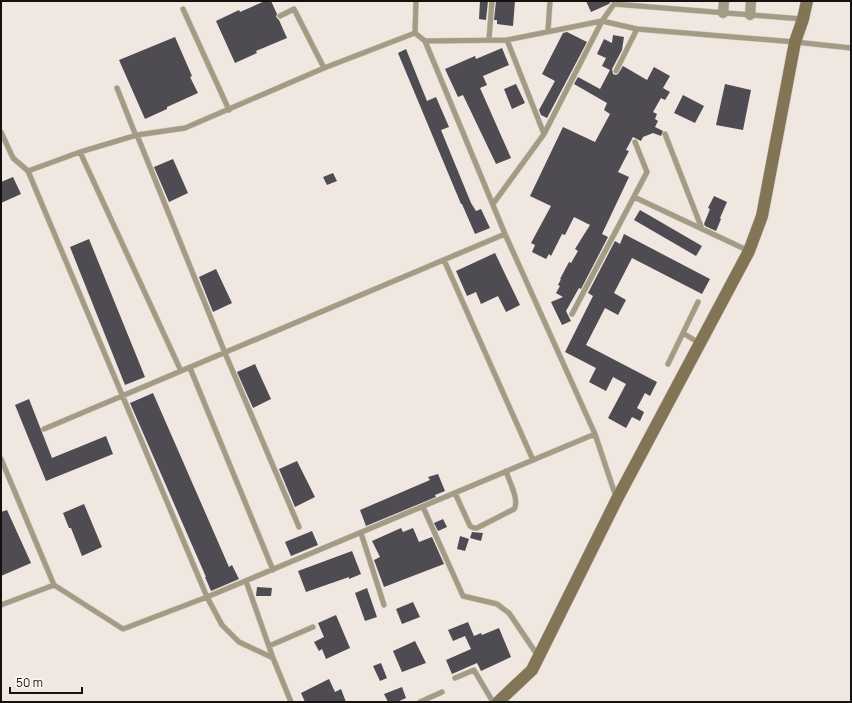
<svg xmlns="http://www.w3.org/2000/svg" width="852" height="703" font-family="Manrope,sans-serif">
  <style>
    .building { fill: #4e4b53 }
    .lines { fill: none; stroke-linecap: round; stroke-linejoin: round }
    .lane-casing { stroke: #cdc5be; stroke-width: 6 }
    .street-casing { stroke: #cdc5be; stroke-width: 11 }
    .secondary-casing { stroke: #cdc5be; stroke-width: 13 }
    .lane { stroke: #a49b85; stroke-width: 5 }
    .street { stroke: #a49b85; stroke-width: 10 }
    .secondary { stroke: #827556; stroke-width: 12 }
  </style>
  <rect width="100%" height="100%" fill="#f0e7e0"/>
  <!-- building -->
  <path class="building" d="M265,1h6l6,13 -1,3 3,3 8,18 -31,13 1,2 -22,10 -19,-42 23,-11 1,2z
    M480,1h8l-2,19 -7,-1z
    M496,1h19l-2,25 -16,-2v-4h-3z
    M586,1h25l-2,3 -18,8z
    M567,32l20,10 -40,76 -6,-3 -2,-5 16,-29 -13,-7 21,-41z
    M613,35l11,2 -2,13 -10,19 1,5 3,1 2,-1 5,-8 24,14 7,-13 16,9 -7,12 7,4 -5,8 -4,-2 -8,14 4,2 -2,5 3,2 -3,6 8,4 -2,5 -8,-3 -10,4 -2,4 -8,-4 -7,13 3,1 -11,21 11,5 -27,57 6,3 -27,52 -2,-1 -13,23 5,10 -9,4 -11,-23 12,-5 -7,-4 4,-7 -2,-1 3,-6h-1l9,-17 2,1 7,-12 -3,-2 15,-24 -16,-8 -9,18 -3,-1 -11,22 -2,-2 -3,5 -14,-7 3,-7 -4,-2 20,-37 -21,-10 33,-69 32,15 15,-28 -6,-4 3,-7 -33,-19 4,-7 22,12 10,-19 -8,-4 4,-8 -9,-4 7,-15 8,4z
    M175,37l17,39 -2,1 8,16 -31,14v2l-22,10 -26,-59z
    M502,48l7,17 -26,11 4,9 -7,3 31,70 -15,6 -33,-69 -5,2 -13,-28 30,-13 1,3z
    M406,49l21,52 9,-4 13,30 -8,3 30,73 5,8 5,-2 9,19 -15,6 -13,-30h-1l-63,-151z
    M516,84l9,19 -13,6 -8,-20z
    M725,84l26,6 -8,40 -27,-5z
    M683,95l21,11 -9,17 -21,-10z
    M173,159l15,34 -19,9 -15,-35z
    M333,173l4,8 -10,4 -4,-8z
    M13,177l8,17 -20,9v-21z
    M714,196l13,6 -7,16 1,1 -5,12 -11,-5 -1,-2 6,-15 -2,-1z
    M640,210l62,36 -6,10 -62,-36z
    M624,234l86,45 -8,15 -70,-36 -18,35 12,7 -8,15 -13,-7 -19,37 71,37 -7,14 -5,-3 -8,15 7,4 -4,9 -8,-4 -6,11 -18,-10 18,-34 -13,-7 -7,14 -17,-9 7,-14 -31,-16 28,-56 -5,-3 27,-52 5,3z
    M89,239l56,138 -20,8 -55,-138z
    M495,253l25,52 -14,7 -8,-16 -17,8 -5,-12 -9,4 -11,-25z
    M216,269l16,34 -19,9 -14,-35z
    M255,364l16,35 -18,9 -16,-36z
    M153,393l76,174 3,-2 7,14 -28,12 -6,-14h1l-76,-174z
    M29,399l23,59 54,-22 7,18 -67,27 -31,-76z
    M297,461l18,36 -20,10 -16,-38z
    M438,474l7,17 -10,4 1,2 -70,29 -6,-16 70,-30 -2,-3z
    M84,504l18,43 -20,9 -11,-28h-2l-6,-15z
    M7,510l24,53 -30,13v-64z
    M443,519l4,8 -9,4 -4,-8z
    M401,528l2,4 10,-4 6,14 13,-5 12,27 -60,23 -10,-27 6,-3 -8,-16z
    M312,531l6,14 -27,11 -6,-14z
    M472,532l11,1 -2,8 -11,-3z
    M460,536l9,3 -4,12 -8,-2z
    M352,551l9,23 -12,5v-2l-43,15 -8,-21z
    M257,587l15,1 -1,8h-15z
    M367,588l10,29 -12,4 -10,-28z
    M413,602l7,15 -18,7 -6,-15z
    M336,615l14,33 -24,11 -4,-10 -3,2 -5,-9 10,-5 -6,-14z
    M468,622l6,14 7,-3 1,2 17,-7 12,29 -30,14 -4,-8 -25,11 -6,-14 25,-11 -6,-13 -12,5 -5,-11z
    M415,641l11,22 -24,9 -9,-21z
    M381,663l6,15 -7,3 -7,-15z
    M329,679l6,13 6,-3 5,13h-41l-4,-9z
    M402,687l4,11 -9,4h-9l-4,-8z"/>
  <g class="lines">
    <!-- lane casing -->
    <g class="lane-casing">
      <path id="lane" d="M614,4l188,15
        M183,9l46,101
        M280,16l14,-7 30,59
        M548,31l2,-30
        M415,33l1,-32
        M489,39l3,-38
        M507,40l37,94
        M425,41l80,193 90,200 21,63
        M616,71l21,-42
        M117,88l19,48
        M1,132l12,26 15,13 179,426 15,28 17,17 34,16
        M665,134l37,95
        M137,135l88,218 74,174
        M80,152l101,219
        M28,171l52,-19 57,-17 48,-7 139,-60 91,-35 10,8 82,-1 95,-19 35,8 158,13 56,6
        M634,197l115,54
        M493,204l51,-70 58,-113 12,-17 1,-3
        M444,260l89,200
        M572,314l75,-142 -12,-30
        M683,333l16,10
        M668,364l30,-62
        M190,368l83,202
        M44,429l461,-195
        M1,459l53,126
        M455,493l15,33 4,2h3l37,-19c6,-8 -5,-28 -8,-38
        M423,507l40,89 34,8 12,9 29,43
        M361,533l23,72
        M246,581l27,77 18,44
        M1,605l53,-20 69,44 84,-32 388,-163
        M269,646l44,-19
        M455,678l19,-8 19,32
        M420,702l22,-10"/>
    </g>
    <!-- street casing -->
    <g class="street-casing">
      <path id="street" d="M723,13l1,-12
        M750,15l1,-14"/>
    </g>
    <!-- secondary casing -->
    <g class="secondary-casing">
      <path id="secondary" d="M498,702l34,-32 85,-171 132,-248 13,-35 33,-174 8,-23 4,-18"/>
    </g>
    <!-- lane -->
    <use href="#lane" class="lane"/>
    <!-- street -->
    <use href="#street" class="street"/>
    <!-- secondary -->
    <use href="#secondary" class="secondary"/>
  </g>
  <!-- border -->
  <rect width="852" height="703" fill="none" stroke="#14110e" stroke-width="4"/>
  <!-- scale -->
  <path d="M10 687v6h72v-6" fill="none" stroke="#14110e" stroke-width="2"/>
  <text x="16" y="687" font-size="12" fill="#14110e" stroke="#fef5ed" stroke-width="3" paint-order="stroke">50 m</text>
</svg>
